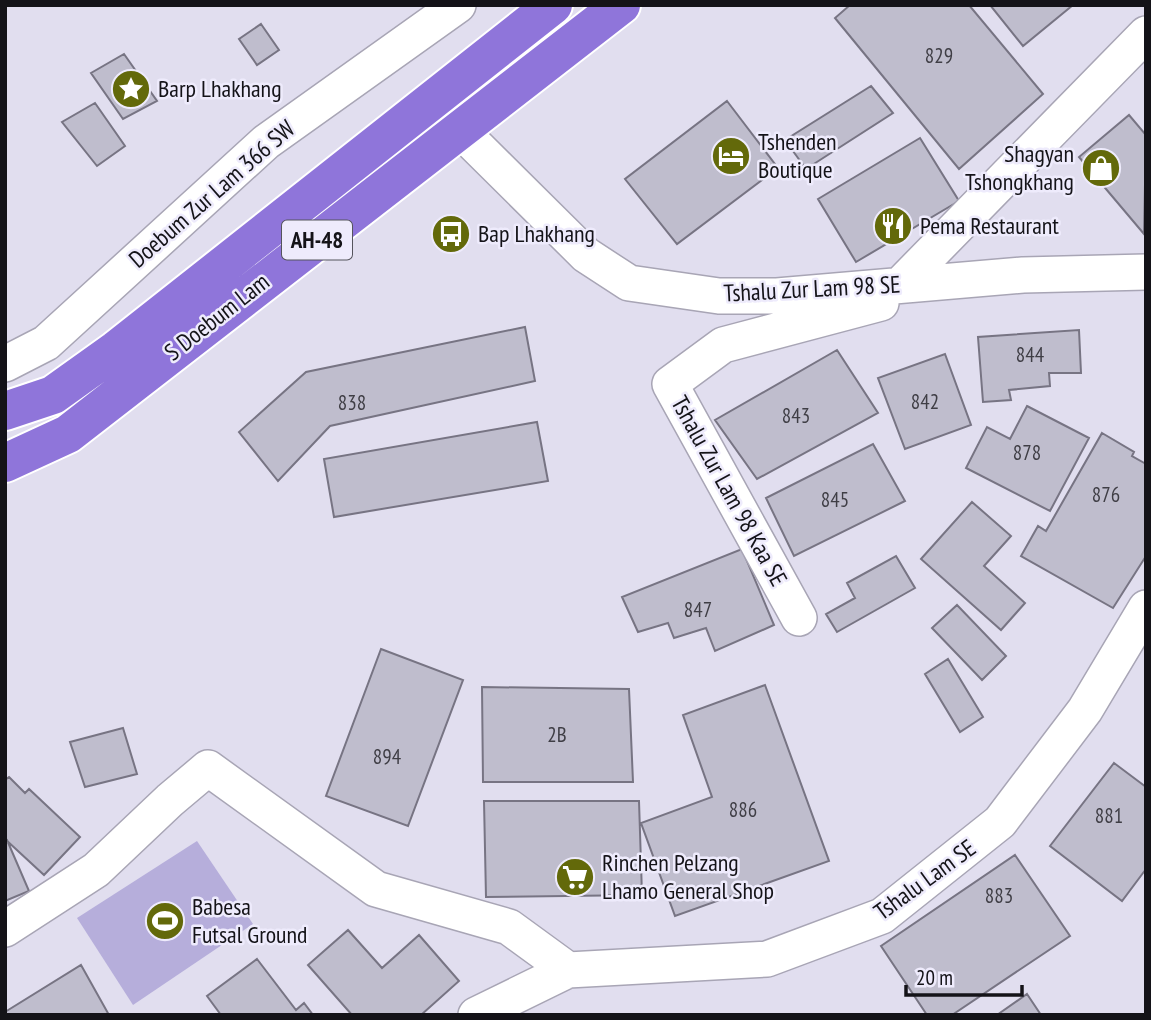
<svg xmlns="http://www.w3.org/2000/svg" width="1151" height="1020" font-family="'PT Sans Narrow',sans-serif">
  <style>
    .green { fill: #b6aedb }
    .building { fill: #bfbdcd; stroke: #777483; stroke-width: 2 }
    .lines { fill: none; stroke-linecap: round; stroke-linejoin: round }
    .street-casing { stroke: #a8a5b5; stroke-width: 38 }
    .highway-casing { stroke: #fff; stroke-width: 42 }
    .street { stroke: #fff; stroke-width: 35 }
    .highway { stroke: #8f75da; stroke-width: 38 }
    .labels { text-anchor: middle; stroke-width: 5; stroke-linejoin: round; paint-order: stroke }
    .number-label { font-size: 21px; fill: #3f3e45 }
    .shield { fill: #eeebfc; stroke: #55545c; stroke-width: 2 }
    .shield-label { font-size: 23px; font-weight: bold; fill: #141318 }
    .poi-label { font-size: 24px; fill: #141318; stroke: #eeebfc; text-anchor: start }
    .street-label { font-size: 24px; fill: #141318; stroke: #eeebfc }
  </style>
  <rect width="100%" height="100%" fill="#e1deef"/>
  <!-- green -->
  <path class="green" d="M197,841l56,83 -120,81 -56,-87z"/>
  <!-- building -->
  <path class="building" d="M850,5h119l74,89 -84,75 -124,-151z
    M990,5h83l-50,41z
    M261,24l18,26 -22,15 -18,-26z
    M124,54l33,47 -34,18 -32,-46z
    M871,86l22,27 -87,56 -21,-29z
    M727,101l51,67 -101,76 -52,-65z
    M95,103l30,43 -28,20 -35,-44z
    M1129,115l17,20 -2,99 -65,-77z
    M920,138l39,63 -103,61 -38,-63z
    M525,327l10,54 -205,45 -52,55 -39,-49 67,-60z
    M1079,330l2,43h-32l1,13 -41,4 2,10 -28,2 -5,-65z
    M837,350l41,63 -121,66 -42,-59z
    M945,354l26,71 -66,24 -27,-71z
    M1027,406l62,32 -39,73 -84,-43 21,-41 23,12z
    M537,422l11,59 -214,36 -10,-58z
    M1102,433l32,19 -2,4 14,8v92l-33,52 -92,-52 17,-30 8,5z
    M873,444l32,57 -111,55 -28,-58z
    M972,502l39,34 -27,30 41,37 -24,27 -80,-71z
    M742,549l32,76 -59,26 -9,-23 -32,10 -6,-15 -30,9 -16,-35z
    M896,556l19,32 -78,44 -11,-18 29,-16 -8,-15z
    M957,605l49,51 -24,24 -50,-52z
    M381,649l82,31 -55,146 -82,-30z
    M948,659l35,58 -23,15 -35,-58z
    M765,685l64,176 -154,55 -34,-93 71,-26 -29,-82z
    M482,687l147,2 4,93h-150z
    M123,728l14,46 -52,13 -15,-45z
    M1114,763l32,24v82l-24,32 -72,-55z
    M9,777l16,16 4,-4 51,48 -36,38 -39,-36v-59z
    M484,801h155l3,94 -156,2z
    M7,840l22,51 -24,10v-60z
    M1015,855l55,81 -118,79h-25l-46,-69z
    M348,930l34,38 37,-33 40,46 -38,34h-69l-44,-50z
    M257,959l39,51 8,-7 9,12h-92l-14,-19z
    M81,965l28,50h-104v-3z
    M1027,994l14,21h-44z"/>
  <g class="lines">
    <!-- street casing -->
    <g class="street-casing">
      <path id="street" d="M460,130l126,125 43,28 90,13h58l246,-21 123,-3
        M900,285l246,-251
        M5,364l41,-21 220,-201 192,-137
        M799,618l-129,-234 53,-39 158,-42
        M5,929l91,-59 74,-70 38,-32 168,121 133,38 59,43
        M476,1015l92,-45 199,-11 115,-43 118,-94 85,-112 61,-102"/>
    </g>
    <!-- highway casing -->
    <g class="highway-casing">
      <path id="highway" d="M5,411l48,-16 63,-45 437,-345
        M5,463l63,-29 553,-429"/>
    </g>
    <!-- street -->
    <use href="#street" class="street"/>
    <!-- highway -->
    <use href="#highway" class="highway"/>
  </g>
  <!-- icons -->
  <defs>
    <g id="sight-disc" transform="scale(2.0125)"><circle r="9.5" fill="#63690a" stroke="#eeebfc"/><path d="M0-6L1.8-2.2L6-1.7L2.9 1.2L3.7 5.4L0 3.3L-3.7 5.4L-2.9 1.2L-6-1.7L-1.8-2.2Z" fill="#fff"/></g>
    <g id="hotel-disc" transform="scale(2.0125)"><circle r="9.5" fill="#63690a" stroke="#eeebfc"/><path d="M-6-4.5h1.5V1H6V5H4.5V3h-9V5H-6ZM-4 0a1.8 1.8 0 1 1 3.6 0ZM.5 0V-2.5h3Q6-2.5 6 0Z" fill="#fff"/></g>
    <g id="shop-disc" transform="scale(2.0125)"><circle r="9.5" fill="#63690a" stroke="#eeebfc"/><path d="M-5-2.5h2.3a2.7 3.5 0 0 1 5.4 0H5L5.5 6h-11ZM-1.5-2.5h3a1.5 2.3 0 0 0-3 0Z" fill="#fff"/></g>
    <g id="restaurant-disc" transform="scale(2.0125)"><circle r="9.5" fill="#63690a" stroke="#eeebfc"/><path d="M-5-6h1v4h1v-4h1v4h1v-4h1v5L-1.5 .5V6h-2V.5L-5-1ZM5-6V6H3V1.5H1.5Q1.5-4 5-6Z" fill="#fff"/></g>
    <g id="bus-disc" transform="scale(2.0125)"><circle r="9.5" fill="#63690a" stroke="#eeebfc"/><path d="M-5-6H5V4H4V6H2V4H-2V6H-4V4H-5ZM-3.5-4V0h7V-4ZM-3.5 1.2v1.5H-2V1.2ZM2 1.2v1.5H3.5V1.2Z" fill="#fff"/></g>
    <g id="supermarket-disc" transform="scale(2.0125)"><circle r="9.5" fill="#63690a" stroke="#eeebfc"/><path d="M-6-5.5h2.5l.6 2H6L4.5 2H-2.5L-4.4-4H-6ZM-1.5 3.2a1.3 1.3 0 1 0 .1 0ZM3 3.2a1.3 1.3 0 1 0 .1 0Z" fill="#fff"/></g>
    <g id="stadium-disc" transform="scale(2.0125)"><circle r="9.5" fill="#63690a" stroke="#eeebfc"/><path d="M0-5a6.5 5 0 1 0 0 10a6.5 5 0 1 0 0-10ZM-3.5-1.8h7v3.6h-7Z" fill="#fff"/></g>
  </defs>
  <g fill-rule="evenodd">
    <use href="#sight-disc" x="131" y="89"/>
    <use href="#hotel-disc" x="731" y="156"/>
    <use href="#shop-disc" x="1101" y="168"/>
    <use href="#restaurant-disc" x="893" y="226"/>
    <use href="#bus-disc" x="451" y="234"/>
    <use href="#supermarket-disc" x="575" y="877"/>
    <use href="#stadium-disc" x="165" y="921"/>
  </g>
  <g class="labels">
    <!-- number labels -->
    <g class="number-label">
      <text x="939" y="63">829</text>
      <text x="1030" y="362">844</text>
      <text x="925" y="409">842</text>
      <text x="352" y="410">838</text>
      <text x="796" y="423">843</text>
      <text x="1027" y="460">878</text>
      <text x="1106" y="502">876</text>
      <text x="835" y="507">845</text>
      <text x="698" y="617">847</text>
      <text x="557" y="742">2B</text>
      <text x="387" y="764">894</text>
      <text x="743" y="817">886</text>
      <text x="1109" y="823">881</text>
      <text x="999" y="903">883</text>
    </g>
    <!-- shield labels -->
    <rect class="shield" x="282" y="220.5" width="70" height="39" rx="5"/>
    <g class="shield-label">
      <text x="317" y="248">AH-48</text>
    </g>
    <!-- poi labels -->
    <g class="poi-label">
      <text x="158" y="97">Barp Lhakhang</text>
      <text x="758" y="150">Tshenden<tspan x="758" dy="28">Boutique</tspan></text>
      <text x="1074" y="162" text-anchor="end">Shagyan<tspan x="1074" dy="28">Tshongkhang</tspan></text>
      <text x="920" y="234">Pema Restaurant</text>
      <text x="478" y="242">Bap Lhakhang</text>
      <text x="602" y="871">Rinchen Pelzang<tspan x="602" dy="28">Lhamo General Shop</tspan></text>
      <text x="192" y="915">Babesa<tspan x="192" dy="28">Futsal Ground</tspan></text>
    </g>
    <!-- street labels -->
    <g class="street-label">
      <text transform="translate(212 194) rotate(-41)" y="8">Doebum Zur Lam 366 SW</text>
      <text transform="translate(812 289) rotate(-3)" y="8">Tshalu Zur Lam 98 SE</text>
      <text transform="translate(217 317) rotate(-38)" y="8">S Doebum Lam</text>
      <text transform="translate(729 491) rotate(61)" y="8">Tshalu Zur Lam 98 Kaa SE</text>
      <text transform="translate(925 880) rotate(-36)" y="8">Tshalu Lam SE</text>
    </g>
  </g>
  <!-- border -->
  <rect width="1151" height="1020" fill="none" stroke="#141318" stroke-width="14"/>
  <!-- scale -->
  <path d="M906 985v10h116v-10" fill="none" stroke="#141318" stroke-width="3.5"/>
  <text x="916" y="985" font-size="21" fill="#141318" stroke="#eeebfc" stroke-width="5" paint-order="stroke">20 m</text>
</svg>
